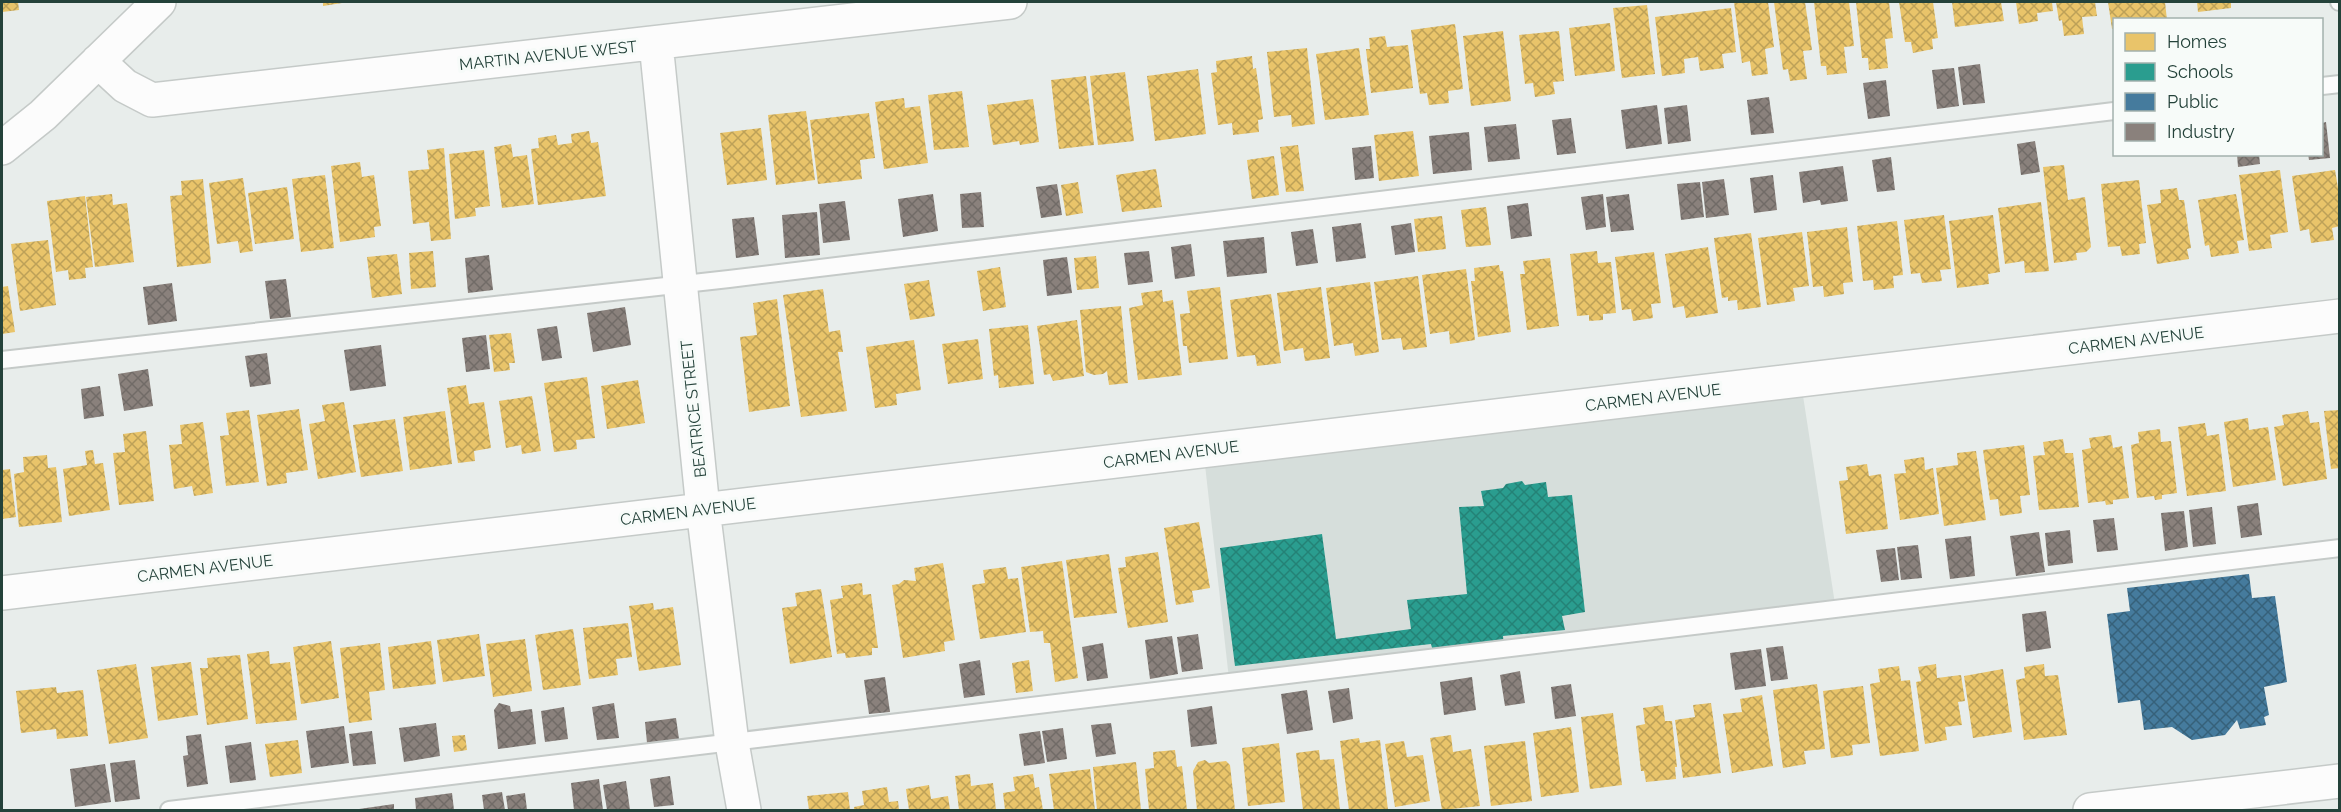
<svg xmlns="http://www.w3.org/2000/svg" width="2341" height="812" font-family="Raleway,sans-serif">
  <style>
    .built { fill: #d6dedb }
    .homes { fill: url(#homes-cross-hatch) }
    .schools { fill: url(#schools-cross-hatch) }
    .public { fill: url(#public-cross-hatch) }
    .industry { fill: url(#industry-cross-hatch) }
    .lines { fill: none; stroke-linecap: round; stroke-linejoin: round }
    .service-casing { stroke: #c5cac8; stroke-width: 20 }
    .minor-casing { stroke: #c5cac8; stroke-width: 36 }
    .service { stroke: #fcfcfc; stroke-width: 16 }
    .minor { stroke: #fcfcfc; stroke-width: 33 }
    .labels { text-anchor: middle; stroke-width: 6; stroke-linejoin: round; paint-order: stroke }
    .street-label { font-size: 16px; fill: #24423a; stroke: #f7fbf9 }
  </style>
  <defs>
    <pattern id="homes-cross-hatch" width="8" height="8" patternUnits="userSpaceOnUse" patternTransform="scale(1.5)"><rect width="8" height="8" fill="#e9c46a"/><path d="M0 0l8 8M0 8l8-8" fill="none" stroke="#bda158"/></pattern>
    <pattern id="schools-cross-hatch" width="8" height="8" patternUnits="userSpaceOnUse" patternTransform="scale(1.5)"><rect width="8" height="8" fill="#2a9d8f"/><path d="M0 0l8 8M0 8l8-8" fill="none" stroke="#248276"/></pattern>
    <pattern id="public-cross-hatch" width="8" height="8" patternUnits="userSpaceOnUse" patternTransform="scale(1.5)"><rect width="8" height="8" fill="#457b9d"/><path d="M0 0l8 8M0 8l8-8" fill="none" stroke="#36617a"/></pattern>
    <pattern id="industry-cross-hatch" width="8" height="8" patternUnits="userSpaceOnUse" patternTransform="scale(1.5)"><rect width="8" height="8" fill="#8a817c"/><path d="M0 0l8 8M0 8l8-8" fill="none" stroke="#716b67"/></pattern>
  </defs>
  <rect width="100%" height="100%" fill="#e8edeb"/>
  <!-- built -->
  <path class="built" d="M1800,376l35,228 -606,75 -26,-232z"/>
  <!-- homes -->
  <path class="homes" d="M2,2h16l1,8 -17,2z
    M323,2h19v1l-19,3z
    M1734,2h34l6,45 -9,2 3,25 -16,2 -2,-15 -8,2z
    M1774,2h31l7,48 -9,1 4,28 -17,2 -2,-12 -5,1z
    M1814,2h35l5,44 -10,1 3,26 -20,2 -1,-9h-5z
    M1856,2h33l4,36 -8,1 3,29 -19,2 -1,-12h-6z
    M1899,2h34l5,36 -6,1 1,10 -20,4 -2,-11h-6z
    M1952,2h49l3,19 -49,6z
    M2016,2h36l1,9 -16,2 1,8 -19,3z
    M2056,2h39l2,14 -15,1 2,17 -20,2 -2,-16 -3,1z
    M2108,2h57l2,18h-53v9h-2z
    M2197,2h34v6l-33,4z
    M1647,5l8,69 -33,4 -9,-70z
    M1731,8l5,44 -14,2 2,14 -24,3 -6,-44 4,30 -14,2 1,14 -23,3 -7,-59z
    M1610,23l5,48 -40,5 -6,-48z
    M1455,24l8,65 -15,2 1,12 -20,2 -2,-12 -7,1 -9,-64z
    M1503,31l8,70 -40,5 -8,-70z
    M1559,31l5,50 -11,1 2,12 -20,3 -2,-14 -8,1 -6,-49z
    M1385,36l2,11 21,-2 5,43 -42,5 -5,-44h4l-1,-11z
    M1307,48l8,76 -23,3 -1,-12 -17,2 -7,-65z
    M1359,48l10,67 -44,5 -9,-66z
    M1252,56l1,13 3,-1 7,51 -5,1 1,12 -26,3 -1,-12 -14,2 -7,-52 6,-1 -1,-11z
    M1198,69l8,65 -51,7 -8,-65z
    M1125,72l9,69 -36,4 -8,-69z
    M1086,76l8,69 -35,4 -8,-69z
    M962,91l7,56 -35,3 -6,-55z
    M904,98l1,10 15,-2 8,57 -44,6 -9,-67z
    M1033,99l6,43 -19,3 -1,-4 -26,4 -6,-40z
    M806,111l9,69 -39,5 -8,-70z
    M869,113l6,45 -15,2 2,19 -44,5 -8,-64z
    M761,128l6,52 -40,5 -7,-52z
    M589,131l2,12 7,-1 8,54 -68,9 -7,-56 8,-1 -1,-10 18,-3 2,10 14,-2 -1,-9z
    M1413,131l6,45 -40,5 -5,-46z
    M511,144l2,13 14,-2 7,49 -32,4 -8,-61z
    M1298,145l6,46 -18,1 -6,-45z
    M444,148l7,91 -20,2 -2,-19 -16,2 -5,-53 21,-2 -2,-19z
    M484,150l6,56 -15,2 1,8 -21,3 -6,-65z
    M1274,156l5,39 -27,4 -5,-39z
    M360,162l2,15 12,-2 7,51 -7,1 1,10 -35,5 -9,-76z
    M2064,165l4,35 17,-3 6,50 -5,5 -10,1 1,7 -23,3 -11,-96z
    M1156,169l6,38 -40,5 -6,-37z
    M2280,170l8,62 -18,3 2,13 -23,3 -10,-76z
    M2335,170l5,30v26l-8,2 2,12 -23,3 -2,-14 -9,2 -8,-55z
    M325,175l9,73 -33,4 -9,-73z
    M243,178l10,73 -13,2 -2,-12 -21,3 -8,-61z
    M203,179l8,84 -34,4 -7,-71 12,-1 -1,-14z
    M2139,180l7,63 -7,1 1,10 -18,2 -2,-10 -12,1 -7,-63z
    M1078,182l5,31 -17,3 -5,-31z
    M287,187l7,52 -39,5 -7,-51z
    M2177,188l2,12h5l7,48 -4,1 2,10 -32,5 -10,-59 14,-2 -1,-13z
    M112,194l1,11 14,-2 7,59 -39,5 -9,-70z
    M2236,194l8,46 -7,1 2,12 -28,4 -2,-12 -4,1 -7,-46z
    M85,196l8,71 -8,1 1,10 -17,2 -1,-10 -12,2 -9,-71z
    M2041,202l8,69 -24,2 -1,-12 -19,3 -7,-56z
    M1486,207l5,38 -25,2 -5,-37z
    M1944,215l7,54 -11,1 2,11 -20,2 -2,-10 -9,1 -7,-54z
    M1993,215l7,57 -12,2 1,10 -32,4 -8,-67z
    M1442,216l4,33 -28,3 -4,-33z
    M1897,221l6,54 -10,1 1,12 -20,2 -1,-10 -10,1 -6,-55z
    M1847,227l6,55 -10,1 1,11 -20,3 -1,-11 -10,1 -6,-55z
    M1802,232l7,54 -16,2 2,13 -28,4 -9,-67z
    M1751,233l10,74 -23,3 -1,-10 -9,1v-4l-6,1 -8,-60z
    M48,240l8,65 -36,6 -9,-67z
    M1708,247l10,66 -32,5 -2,-12 -11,2 -8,-54z
    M433,251l3,36 -25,2 -2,-36z
    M1597,251l1,12 13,-1 5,51 -13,1v6l-14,1v-6l-12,1 -7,-62z
    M1654,252l7,51 -10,1 2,14 -20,3 -2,-12 -9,1 -7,-53z
    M397,254l5,40 -30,4 -5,-41z
    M1096,256l3,32 -22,2 -3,-32z
    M1550,258l9,68 -32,4 -7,-56h5l-2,-13z
    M1499,265l1,6h3l8,61 -33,5 -7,-56h4l-1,-13z
    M1000,267l6,40 -23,4 -6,-40z
    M1466,269l9,71 -25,4 -1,-13 -19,3 -8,-59z
    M1418,276l9,71 -24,3 -2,-12 -19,2 -8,-58z
    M929,280l6,36 -25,4 -6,-36z
    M1370,282l9,70 -24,4 -2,-13 -19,3 -8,-58z
    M8,286l7,46 -13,2v-47z
    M1220,287l8,72 -39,4 -2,-17h-4l-3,-32 10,-1 -3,-22z
    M1321,287l9,71 -25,3 -2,-13 -19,3 -7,-58z
    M823,289l6,43 11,-2 3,22h-5l9,59 -46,6 -18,-122z
    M1162,290l1,12 10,-2 9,75 -44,5 -9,-72 14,-3 -2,-12z
    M1271,294l10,69 -24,3 -2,-11 -18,2 -7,-57z
    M777,299l13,107 -41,6 -9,-75 17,-2 -4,-32z
    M1121,306l7,77 -19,2 -2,-14 -4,3 -9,1 -8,-3 -6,-62z
    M1077,320l7,56 -31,5 -3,-7 -6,1 -7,-49z
    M1028,325l6,59 -35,4 -1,-13 -4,1 -5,-47z
    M511,333l4,30h-6l1,7 -16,2 -5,-37z
    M978,339l5,40 -35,5 -6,-40z
    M914,340l7,50 -25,4 1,11 -22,3 -9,-61z
    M587,377l8,61 -19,2 1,9 -23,3 -10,-69z
    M638,380l7,43 -38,6 -6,-43z
    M466,385l3,19 15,-2 7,46 -17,3 1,10 -17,2 -11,-75z
    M532,396l9,55 -19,3 -1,-9 -15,3 -7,-47z
    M344,402l12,70 -38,7 -9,-55 16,-3 -3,-16z
    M299,409l9,61 -22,3 1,10 -20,3 -10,-71z
    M249,410l10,72 -33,4 -6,-50 9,-1 -3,-22z
    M2340,410v58l-9,1 -7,-58z
    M445,411l7,53 -42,6 -7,-53z
    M2308,411l2,12 9,-1 8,57 -44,7 -9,-59 10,-2 -2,-10z
    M2248,418l1,12 19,-3 8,53 -43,7 -9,-65z
    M395,419l8,52 -42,6 -8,-52z
    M203,422l10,71 -19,3 -2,-10 -18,3 -5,-44 13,-1 -2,-19z
    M2205,423l2,13 12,-2 7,57 -39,5 -9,-69z
    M2160,429l1,13 10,-1 6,52 -15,2v4l-7,1 -1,-4 -17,2 -6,-53 8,-2 -1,-11z
    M146,431l8,70 -35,4 -6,-52 12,-1 -2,-18z
    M2111,435l2,13 9,-2 7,52 -16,2v4l-7,1 -1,-4 -17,2 -6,-53 9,-2 -2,-10z
    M2063,439l2,14h8l6,54 -40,3 -6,-54 12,-1 -2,-13z
    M2024,445l6,50 -10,1 2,17 -22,3 -2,-17 -8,1 -7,-50z
    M93,450l2,14 8,-1 7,47 -41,6 -6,-47 24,-4 -2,-14z
    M1976,451l10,69 -42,6 -8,-58 22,-3 -1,-12z
    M47,455l1,13 8,-1 6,55 -43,5 -5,-53 10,-2 -1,-15z
    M1924,457l1,13 8,-2 6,46 -39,6 -6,-46 12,-1 -2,-13z
    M1867,464l2,12 12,-2 7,55 -42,5 -7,-53 9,-1 -2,-13z
    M10,469l6,48 -14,2v-49z
    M1199,522l11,66 -18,3 2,11 -18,3 -12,-77z
    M1158,552l10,70 -40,6 -10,-60 8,-1 -1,-10z
    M1109,554l8,59 -43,5 -8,-58z
    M1062,561l16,117 -23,4 -5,-39h-6l-1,-12 -13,1 -9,-65z
    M943,563l12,77 -11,2 1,9 -42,7 -11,-73 7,-1 5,-4 12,1 -2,-13z
    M1006,567l2,12 10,-1 8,54 -46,7 -8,-54 13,-2 -2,-13z
    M862,583l1,12 8,-1 7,54h-6v7l-26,3 -1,-5 -8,1 -7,-54 13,-2 -2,-12z
    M821,589l11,68 -42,7 -8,-56 15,-2 -2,-13z
    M653,603l1,7 19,-3 8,58 -42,6 -10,-65z
    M628,623l4,34 -16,2 2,16 -29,4 -6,-51z
    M573,629l8,56 -38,5 -8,-55z
    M479,634l6,42 -42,6 -6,-42z
    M525,639l7,52 -39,6 -7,-53z
    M331,641l8,57 -38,6 -8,-57z
    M431,641l5,43 -43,5 -5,-42z
    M380,643l5,47 -16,2 3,28 -23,3 -9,-75z
    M269,651l1,13 20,-2 7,58 -41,4 -9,-70z
    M240,655l8,64 -41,6 -7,-57h8l-1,-10z
    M1029,660l4,31 -17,2 -4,-30z
    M191,662l7,53 -40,6 -7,-54z
    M136,664l12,74 -39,6 -12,-74z
    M1936,664l1,14 24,-3 4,26 -7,1 4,23 -17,2 2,13 -22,4 -9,-62 5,-1 -3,-14z
    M2044,664l1,12 13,-1 9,60 -43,5 -8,-60 9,-2 -1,-11z
    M1899,666l2,15 9,-1 9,71 -39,5 -10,-72 10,-2 -2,-13z
    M2003,669l9,63 -39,6 -9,-62z
    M1817,684l8,65 -21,2 2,13 -23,4 -10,-78z
    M1863,686l7,57 -18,2 1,10 -22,3 -8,-67z
    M56,687l1,6 26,-3 5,46 -31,3 -1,-10 -35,4 -5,-42z
    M1762,695l11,71 -41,7 -9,-59 19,-2 -2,-13z
    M1711,703l10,70 -38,5 -8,-58 20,-3 -2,-12z
    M1663,705l2,16h7l5,46h-2l1,12 -30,3 -2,-11h-3l-5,-45 9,-2 -2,-16z
    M1613,713l9,72 -32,4 -9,-72z
    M1571,727l8,65 -38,5 -8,-64z
    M465,735l2,15 -13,2 -2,-16z
    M1451,735l2,17 18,-3 9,57 -38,4 -12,-72z
    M1359,738l1,5 20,-3 8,70h-39l-9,-69z
    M298,740l4,33 -32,4 -5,-33z
    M1404,741l3,16 16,-2 7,46 -35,6 -10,-63z
    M1525,741l7,60 -41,5 -7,-60z
    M1279,743l6,59 -37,4 -6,-58z
    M1175,750l2,17 5,-1 5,44h-38l-4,-41 9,-1 -1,-16z
    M1319,750l1,10 14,-1 6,51h-37l-7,-57z
    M1205,760l4,3 17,-2 4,4 5,45h-38l-4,-39 5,-9z
    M1136,762l5,48h-44l-4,-43z
    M1090,769l5,41h-41l-5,-36z
    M970,774l1,12 22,-3 3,27h-37l-4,-34z
    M1033,774l2,14 4,-1 4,23h-38l-2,-17 12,-2 -2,-14z
    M929,785l2,14 17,-3 2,14h-41l-3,-21z
    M887,787l2,15 9,-1 1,9h-45v-3l10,-2 -2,-14z
    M848,792l2,18h-41l-2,-14z"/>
  <!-- schools -->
  <path class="schools" d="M1522,481l3,4 21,-3 2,15 24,-2 13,117 -23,4 3,14 -62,6 1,11 -70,8 -3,-11 -196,22 -15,-118 102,-14 14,105 75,-10 -4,-29 60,-6 -8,-87 25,-1 -3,-15 22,-3 3,-4z"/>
  <!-- public -->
  <path class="public" d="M2249,574l3,24 23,-2 12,86 -23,5 5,28 -5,2 2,8 -26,4 -3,-9 -12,15 -33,5 -20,-13 -28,3 -4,-30 -22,3 -11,-89 23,-3 -3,-23z"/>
  <!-- industry -->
  <path class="industry" d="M1980,64l5,39 -22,2 -5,-38z
    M1954,68l5,38 -22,3 -5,-39z
    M1886,80l4,36 -22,3 -5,-36z
    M1769,97l5,36 -23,2 -4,-35z
    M1657,105l5,39 -36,5 -5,-39z
    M1687,105l4,36 -23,3 -4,-36z
    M1571,118l5,35 -19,2 -5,-35z
    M2326,122l4,36 -21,2 -1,-6h14v-31z
    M1516,124l4,35 -32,3 -4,-35z
    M1469,132l3,38 -39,4 -4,-38z
    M2035,141l5,31 -19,3 -4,-31z
    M1371,146l3,32 -19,2 -3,-32z
    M2237,154h22l1,10 -22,3z
    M1891,157l4,33 -18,2 -5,-32z
    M1843,166l5,35 -27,4 -1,-5 -17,3 -4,-31z
    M1773,175l4,35 -23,3 -4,-35z
    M1724,179l5,36 -23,3 -4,-36z
    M1700,182l4,35 -23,3 -4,-36z
    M1057,184l5,31 -21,3 -5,-31z
    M981,192l3,35 -22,1 -2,-34z
    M933,194l5,37 -35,6 -5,-38z
    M1603,194l3,33 -20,3 -5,-33z
    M1629,194l5,36 -23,2 -5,-35z
    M845,201l5,39 -27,3 -4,-39z
    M1528,203l4,33 -21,3 -4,-33z
    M817,212l3,43 -35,3 -3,-43z
    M754,217l5,38 -23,3 -4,-39z
    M1361,223l5,35 -30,4 -4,-35z
    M1411,223l4,29 -20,3 -4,-29z
    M1313,229l5,34 -22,3 -5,-34z
    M1264,237l3,36 -40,4 -4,-36z
    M1191,244l4,32 -20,3 -4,-32z
    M1149,251l4,31 -25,3 -4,-32z
    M489,255l4,35 -25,3 -3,-35z
    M1067,257l5,36 -25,3 -4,-36z
    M286,279l5,38 -21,2 -5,-38z
    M172,283l5,38 -29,4 -5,-38z
    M625,307l6,38 -38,7 -6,-39z
    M557,326l5,32 -20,3 -5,-32z
    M486,335l4,34 -24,3 -4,-34z
    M381,345l5,41 -36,5 -6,-41z
    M267,353l4,31 -21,3 -5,-31z
    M148,369l5,37 -29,5 -6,-37z
    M100,386l4,30 -20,3 -3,-30z
    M2258,503l4,32 -21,3 -4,-32z
    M2212,507l4,37 -23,3 -4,-37z
    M2184,511l4,36 -23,4 -4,-38z
    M2114,518l4,32 -21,2 -4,-32z
    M2070,530l3,33 -25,3 -3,-33z
    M2039,532l6,40 -29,4 -6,-40z
    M1971,536l4,40 -25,3 -5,-40z
    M1918,545l4,33 -21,2 -4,-33z
    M1895,548l4,32 -18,2 -5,-32z
    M2046,611l5,37 -25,4 -4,-38z
    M1198,634l5,35 -21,3 -5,-35z
    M1172,636l6,38 -28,5 -5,-39z
    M1103,643l5,35 -21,3 -5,-34z
    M1783,646l5,33 -17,2 -5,-33z
    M1761,649l5,37 -31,4 -5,-37z
    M980,660l5,35 -21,3 -5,-34z
    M1520,671l5,32 -20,3 -5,-31z
    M885,677l5,35 -21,2 -5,-34z
    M1472,677l4,33 -32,5 -4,-33z
    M1571,684l5,32 -21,3 -4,-32z
    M1349,688l4,31 -20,4 -5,-32z
    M1307,690l6,40 -26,4 -6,-40z
    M499,703l11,3 1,6 21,-3 4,35 -38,5 -4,-39z
    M614,703l5,35 -22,2 -5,-33z
    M1212,706l5,38 -26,3 -4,-37z
    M564,707l4,32 -23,3 -4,-31z
    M676,718l3,21 -32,4 -2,-21z
    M436,723l4,33 -36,6 -5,-34z
    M1111,723l5,31 -20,3 -5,-32z
    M344,726l5,37 -38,5 -5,-37z
    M1063,728l4,31 -20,3 -5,-31z
    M372,731l4,33 -23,2 -4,-32z
    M1040,731l5,32 -21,3 -5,-32z
    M201,734l7,50 -21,3 -4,-31 5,-1 -2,-19z
    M251,742l5,38 -26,3 -5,-37z
    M135,760l5,39 -25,3 -5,-39z
    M105,764l6,38 -36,5 -5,-38z
    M670,776l4,29 -20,2 -4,-28z
    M599,779l4,31h-29l-3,-27z
    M626,781l4,29h-23l-4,-25z
    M502,792l3,18h-21l-2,-15z
    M452,793l2,17h-38l-1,-12z
    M525,793l2,17h-19l-2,-14z
    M394,804v6h-35v-1z"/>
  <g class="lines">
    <!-- service casing -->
    <g class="service-casing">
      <path id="service" d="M2339,2h1
        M2322,86l18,-2
        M2,360l727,-81 1385,-168
        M169,810l2171,-262"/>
    </g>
    <!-- minor casing -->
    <g class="minor-casing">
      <path id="minor" d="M656,43l47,466 29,234 12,67
        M98,61l27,25 27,14 858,-98
        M2,148l41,-33 116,-113
        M2,593l2338,-277
        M2090,810l250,-29"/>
    </g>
    <!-- service -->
    <use href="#service" class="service"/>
    <!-- minor -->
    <use href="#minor" class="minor"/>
  </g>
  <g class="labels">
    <!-- street labels -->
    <g class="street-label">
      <text transform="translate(548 55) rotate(-6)" y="6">MARTIN AVENUE WEST</text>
      <text transform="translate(2136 340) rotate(-7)" y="6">CARMEN AVENUE</text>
      <text transform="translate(1653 397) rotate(-7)" y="6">CARMEN AVENUE</text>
      <text transform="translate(693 409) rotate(-96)" y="6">BEATRICE STREET</text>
      <text transform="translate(1171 454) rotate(-7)" y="6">CARMEN AVENUE</text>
      <text transform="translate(688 511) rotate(-7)" y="6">CARMEN AVENUE</text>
      <text transform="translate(205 568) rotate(-7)" y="6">CARMEN AVENUE</text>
    </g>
  </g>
  <!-- border -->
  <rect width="2341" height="812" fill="none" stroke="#24423a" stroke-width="6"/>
  <!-- legend -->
  <rect x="2113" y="18" width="210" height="138" fill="#f7fbf9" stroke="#a3b1ad" stroke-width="1.5"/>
  <rect x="2125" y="33" width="30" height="18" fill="#e9c46a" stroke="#a3b1ad" stroke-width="1.5"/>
  <text x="2167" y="48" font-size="18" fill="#24423a">Homes</text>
  <rect x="2125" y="63" width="30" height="18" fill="#2a9d8f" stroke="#a3b1ad" stroke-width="1.5"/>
  <text x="2167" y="78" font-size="18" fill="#24423a">Schools</text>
  <rect x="2125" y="93" width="30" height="18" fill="#457b9d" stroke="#a3b1ad" stroke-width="1.5"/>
  <text x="2167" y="108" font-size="18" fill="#24423a">Public</text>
  <rect x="2125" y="123" width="30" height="18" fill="#8a817c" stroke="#a3b1ad" stroke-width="1.5"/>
  <text x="2167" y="138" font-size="18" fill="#24423a">Industry</text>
</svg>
